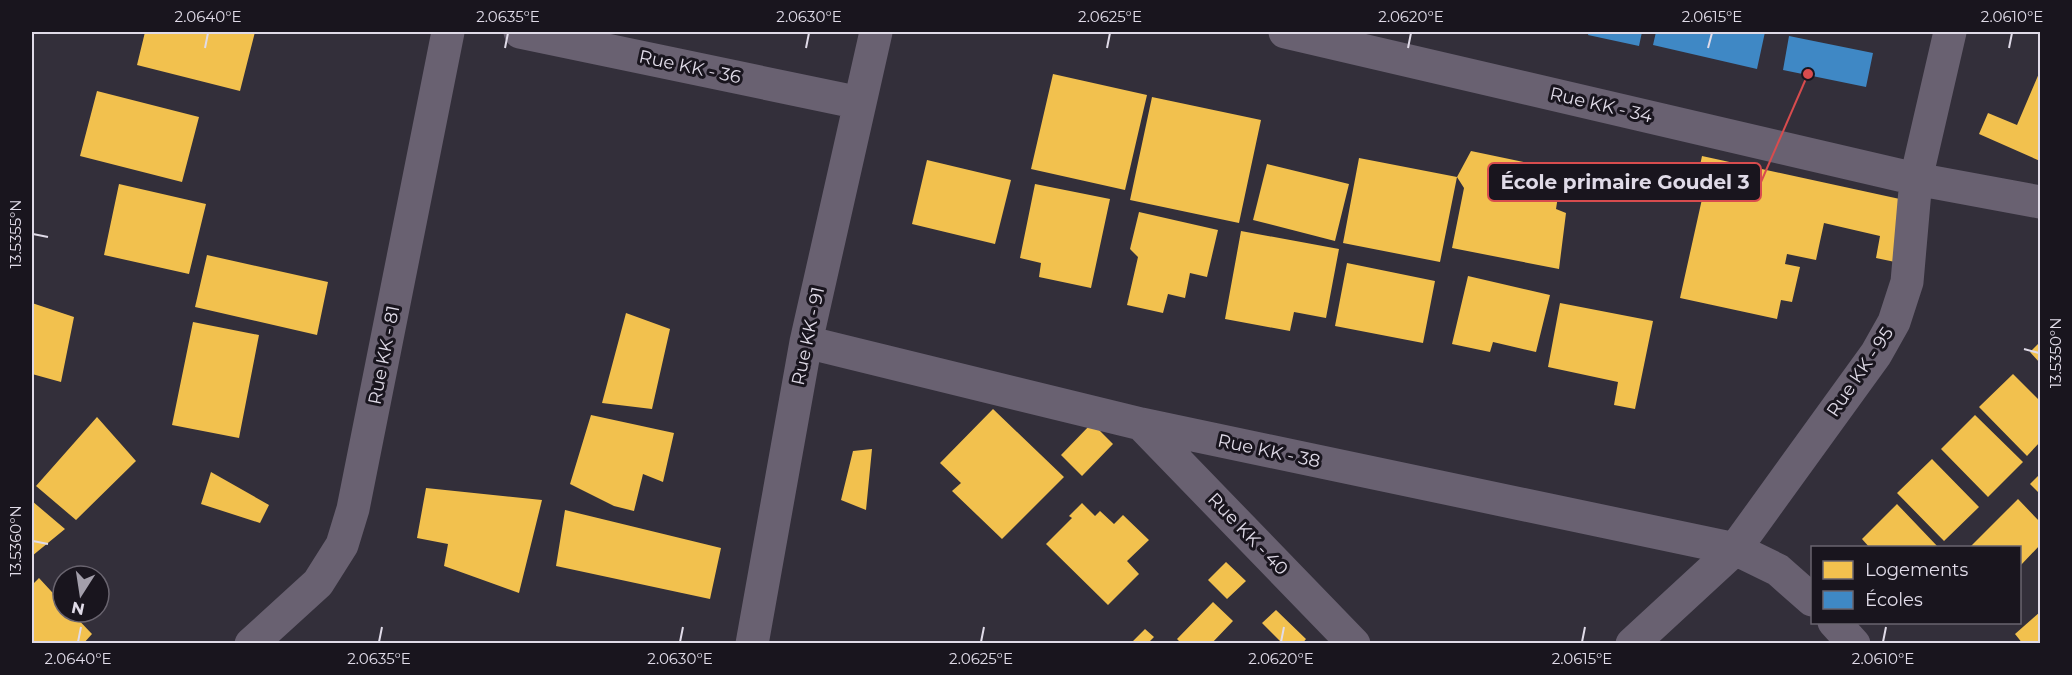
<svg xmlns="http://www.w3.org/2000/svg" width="2072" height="675" font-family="Montserrat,sans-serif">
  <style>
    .homes { fill: #f2c14e }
    .schools { fill: #3f88c5 }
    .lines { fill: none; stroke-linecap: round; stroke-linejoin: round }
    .minor { stroke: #696171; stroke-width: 33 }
    .ticks { fill: none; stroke: #e0dbe8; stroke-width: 2 }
    .labels { text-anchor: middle; stroke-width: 6; stroke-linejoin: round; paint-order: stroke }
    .street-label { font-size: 18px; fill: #e0dbe8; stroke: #19151e }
    .leader { fill: none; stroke: #d84c4e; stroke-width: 2 }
    .callout-dot { fill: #d84c4e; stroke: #19151e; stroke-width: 2 }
    .callout { fill: #19151e; stroke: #d84c4e; stroke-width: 2 }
    .callout-label { font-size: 20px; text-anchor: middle; font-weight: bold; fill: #e0dbe8 }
    .neatline { fill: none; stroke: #e0dbe8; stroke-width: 2 }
    .ticks-label { font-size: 15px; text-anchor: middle; fill: #e0dbe8 }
  </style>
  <rect width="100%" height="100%" fill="#332f3a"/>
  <!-- homes -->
  <path class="homes" d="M145,32h110l-15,59 -103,-26z
    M2040,71v90l-61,-27 9,-21 29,12z
    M1053,74l94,21 -22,95 -94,-21z
    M97,91l102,26 -17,65 -102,-26z
    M1152,97l109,23 -22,103 -109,-23z
    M1471,151l91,19 -6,39 10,4 -7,56 -107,-21 12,-60 -7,-11z
    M1702,156l207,45 -14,61 -19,-4 4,-22 -56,-13 -8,37 -29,-6 -2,10 15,3 -8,35 -11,-2 -4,19 -97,-21 28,-126 -9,-2z
    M1359,158l98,19 -17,85 -97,-19z
    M927,160l84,20 -16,64 -83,-20z
    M1267,164l82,20 -14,57 -82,-21z
    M119,184l87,20 -17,70 -85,-19z
    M1035,184l75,15 -19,89 -52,-11 2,-14 -21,-5z
    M1139,212l79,18 -11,47 -17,-4 -5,25 -17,-4 -5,19 -36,-8 11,-48 -8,-8z
    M1241,231l98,18 -13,69 -32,-6 -4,19 -65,-12z
    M207,255l121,27 -11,53 -122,-28z
    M1347,263l88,18 -12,62 -88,-17z
    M1468,276l82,19 -14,57 -43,-10 -3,10 -38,-8z
    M32,303l42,14 -13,65 -29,-8z
    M1560,303l93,18 -18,88 -21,-4 4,-23 -70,-15z
    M626,313l44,16 -18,80 -50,-6z
    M193,322l66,13 -20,103 -67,-13z
    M2040,342v21l-10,-11z
    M2013,374l27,27v41l-13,14 -48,-49z
    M993,409l71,68 -62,62 -50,-48 9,-8 -21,-20z
    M591,415l83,18 -11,49 -20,-8 -9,37 -20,-5 -44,-22z
    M1975,415l48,47 -35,35 -47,-48z
    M97,417l39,44 -60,59 -40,-34z
    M1092,423l21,21 -31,32 -21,-21z
    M872,449l-6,61 -25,-10 12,-49z
    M1932,459l47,48 -35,34 -47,-48z
    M211,472l58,33 -9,18 -59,-19z
    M2040,474v20l-10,-10z
    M426,488l116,12 -23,93 -75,-27 4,-22 -31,-6z
    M2018,499l22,23v23l-20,21v-18h-51z
    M32,501l33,28 -33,27z
    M1082,503l13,13 5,-5 14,13 9,-9 26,25 -22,21 12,13 -31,31 -62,-61 26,-26 -3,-2z
    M1897,504l42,44h-69l-8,-9z
    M565,510l156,38 -11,51 -154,-33z
    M1226,562l20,19 -19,18 -19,-19z
    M39,578l24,26v8h8l21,22 -9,10h-22l-3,-2 -2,2h-24v-59z
    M1213,602l20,19 -22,23h-29l-5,-5z
    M1276,610l30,29 -4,5h-19l-21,-21z
    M2040,612v32h-17l-8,-10z
    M1145,629l9,8 -7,7h-17z"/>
  <!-- schools -->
  <path class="schools" d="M1589,32h53l-3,14 -51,-11z
    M1656,32h109l-8,37 -104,-24z
    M1789,36l84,17 -7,34 -83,-17z"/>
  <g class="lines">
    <!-- minor -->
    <path class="minor" d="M520,32l340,71
      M1285,32l631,147 124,23
      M806,342l335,82 594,125 43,21 34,30
      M1141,424l213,220
      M1834,622l20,22
      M251,644l67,-61 24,-38 11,-36 95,-477
      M752,644l54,-302 70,-310
      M1632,644l103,-95 141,-195 18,-32 13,-40 9,-103 34,-147"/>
  </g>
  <!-- ticks -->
  <path class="ticks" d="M205,48l3,-15M505,48l3,-15M806,48l3,-15M1107,48l3,-15M1408,48l3,-15M1708,48l4,-15M2009,48l3,-15M33,234l15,3M2024,349l15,4M33,541l15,3M78,642l3,-15M379,642l3,-15M680,642l3,-15M981,642l3,-15M1281,642l3,-15M1582,642l3,-15M1883,642l3,-15"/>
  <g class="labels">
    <!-- street labels -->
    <g class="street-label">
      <text transform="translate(690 67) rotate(12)" y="6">Rue KK - 36</text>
      <text transform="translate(1601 105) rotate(13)" y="6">Rue KK - 34</text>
      <text transform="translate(808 336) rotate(-78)" y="6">Rue KK - 91</text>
      <text transform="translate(384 355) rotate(-79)" y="6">Rue KK - 81</text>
      <text transform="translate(1860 372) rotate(-56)" y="6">Rue KK - 95</text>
      <text transform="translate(1269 451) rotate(12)" y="6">Rue KK - 38</text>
      <text transform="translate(1248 534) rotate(46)" y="6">Rue KK - 40</text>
    </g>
  </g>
  <!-- callouts -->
  <path class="leader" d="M1808 74L1761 182"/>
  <circle class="callout-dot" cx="1808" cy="74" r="6"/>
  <rect class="callout" x="1488" y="163" width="273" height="38" rx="6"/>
  <g class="callout-label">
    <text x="1625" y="189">École primaire Goudel 3</text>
  </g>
  <!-- border -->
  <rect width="2072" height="675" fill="none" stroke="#19151e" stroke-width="66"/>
  <!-- legend -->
  <rect x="1811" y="546" width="210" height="78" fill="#19151e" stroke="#69646f" stroke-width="1.5"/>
  <rect x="1823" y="561" width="30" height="18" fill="#f2c14e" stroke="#69646f" stroke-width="1.5"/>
  <text x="1865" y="576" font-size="18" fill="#e0dbe8">Logements</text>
  <rect x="1823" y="591" width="30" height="18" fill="#3f88c5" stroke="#69646f" stroke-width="1.5"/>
  <text x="1865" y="606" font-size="18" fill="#e0dbe8">Écoles</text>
  <!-- north arrow -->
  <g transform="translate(81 594) rotate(192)"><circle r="28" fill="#19151e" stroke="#69646f" stroke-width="1.5"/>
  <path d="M0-4.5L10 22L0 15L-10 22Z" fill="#a39fab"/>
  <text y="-9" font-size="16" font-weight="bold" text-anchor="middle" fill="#e0dbe8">N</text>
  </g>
  <rect x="33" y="33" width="2006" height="609" class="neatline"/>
  <g class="ticks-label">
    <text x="208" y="22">2.0640°E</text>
    <text x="508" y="22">2.0635°E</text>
    <text x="809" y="22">2.0630°E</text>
    <text x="1110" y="22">2.0625°E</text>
    <text x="1411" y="22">2.0620°E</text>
    <text x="1712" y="22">2.0615°E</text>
    <text x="2012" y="22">2.0610°E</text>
    <text transform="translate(16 234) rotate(-90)" y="5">13.5355°N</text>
    <text transform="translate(2056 353) rotate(-90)" y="5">13.5350°N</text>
    <text transform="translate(16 541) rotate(-90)" y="5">13.5360°N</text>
    <text x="78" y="664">2.0640°E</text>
    <text x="379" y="664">2.0635°E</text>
    <text x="680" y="664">2.0630°E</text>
    <text x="981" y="664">2.0625°E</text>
    <text x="1281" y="664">2.0620°E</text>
    <text x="1582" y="664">2.0615°E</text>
    <text x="1883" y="664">2.0610°E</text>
  </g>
</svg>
